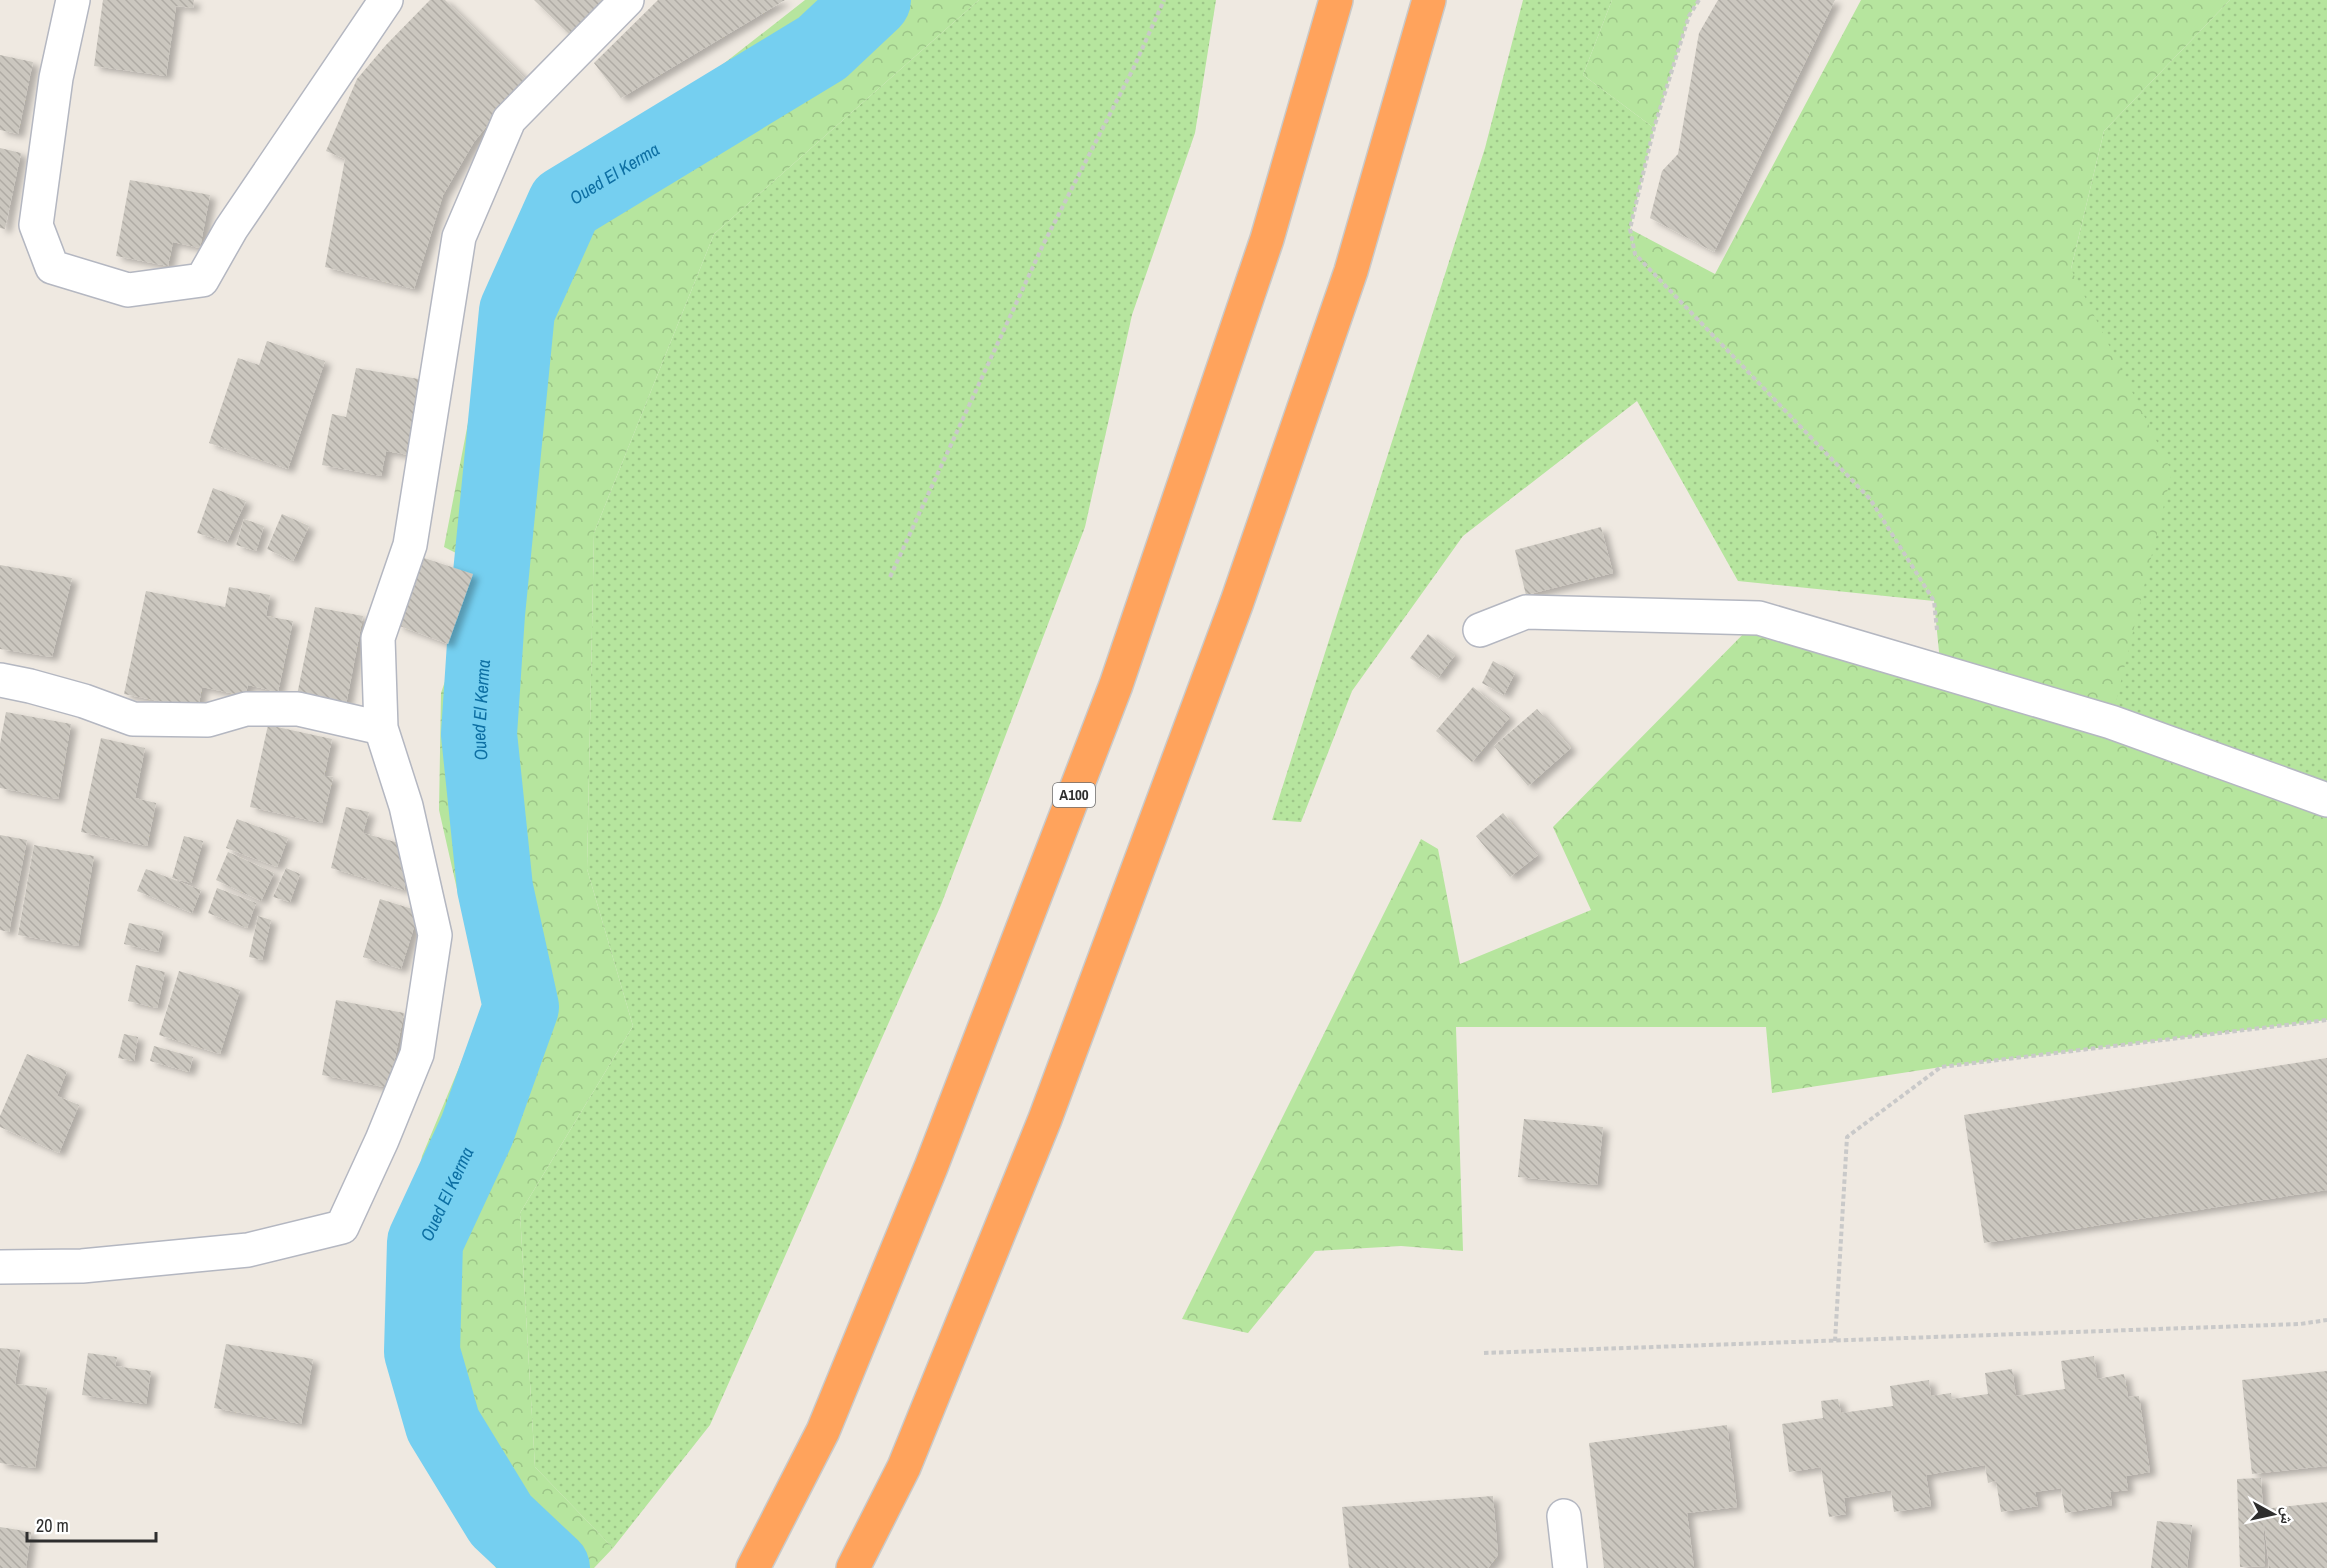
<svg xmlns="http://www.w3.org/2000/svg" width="2327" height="1568" font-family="'Archivo Narrow','Noto Naskh Arabic',sans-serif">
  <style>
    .grass { fill: url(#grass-dots) }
    .forest { fill: url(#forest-crowns) }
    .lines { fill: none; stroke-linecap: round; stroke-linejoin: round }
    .river { stroke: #75cff0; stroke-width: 76 }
    .building { fill: url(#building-back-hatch); filter: url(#shadow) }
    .minor-casing { stroke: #b4b7c1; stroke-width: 36 }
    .highway-casing { stroke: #c9c9c9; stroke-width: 36 }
    .path { stroke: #c9c9c9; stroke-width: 4; stroke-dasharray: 4.5 3; stroke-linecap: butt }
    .minor { stroke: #fff; stroke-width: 33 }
    .highway { stroke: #ffa35c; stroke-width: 33 }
    .labels { text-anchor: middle; stroke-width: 4.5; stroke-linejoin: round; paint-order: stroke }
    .shield { fill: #fff; stroke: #6d6d6d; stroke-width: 1.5 }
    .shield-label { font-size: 15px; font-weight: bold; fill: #2e2e2e }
    .water-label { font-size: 18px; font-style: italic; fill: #0d6fa3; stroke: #fff }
  </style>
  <defs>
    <pattern id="grass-dots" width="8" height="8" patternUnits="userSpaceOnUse" patternTransform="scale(1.5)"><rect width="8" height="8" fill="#b6e59e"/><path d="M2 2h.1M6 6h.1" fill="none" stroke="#9dc588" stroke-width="1.8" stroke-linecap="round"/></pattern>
    <pattern id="forest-crowns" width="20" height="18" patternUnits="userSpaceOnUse" patternTransform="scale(1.5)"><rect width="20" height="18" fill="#b6e59e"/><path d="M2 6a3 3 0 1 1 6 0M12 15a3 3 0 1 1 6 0" fill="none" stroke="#9dc588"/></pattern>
    <pattern id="building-back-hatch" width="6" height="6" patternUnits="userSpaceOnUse" patternTransform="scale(1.5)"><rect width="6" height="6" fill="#cbc7bf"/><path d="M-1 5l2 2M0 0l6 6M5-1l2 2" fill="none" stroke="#afaba4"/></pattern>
    <filter id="shadow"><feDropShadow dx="6" dy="4" stdDeviation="3" flood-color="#0004"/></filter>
  </defs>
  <rect width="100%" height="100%" fill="#efe9e1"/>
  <!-- grass -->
  <path class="grass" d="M979,0h237l-21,133 -63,182 -47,212 -144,378 -231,520 -97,123 -78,-81 -15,-254 113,-187 -46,-157 7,-336 120,-299z
    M1523,0h89l-29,75 71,53 -24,101 5,25 235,245 64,102 -196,-20 -101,-180 -174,135 -111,155 -51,131 -29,-2 213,-672z
    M2230,0h97v800l-216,-78 -40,-453 33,-138z"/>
  <!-- forest -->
  <path class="forest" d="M805,0h174l-265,234 -120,299 -7,336 46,157 -113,187 15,254 78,81 -19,20h-98l-60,-95 -41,-179 27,-138 62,-148 -45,-198 2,-117 43,-126 -40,-20 46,-238 56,-123 130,-85z
    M1612,0h87l-10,16 -35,112 -71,-53z
    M1861,0h369l-126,131 -33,138 101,203 -61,250 216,78v220l-386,47 -169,26 -6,-66h-310l7,224 -62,-5 -86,5 -67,82 -66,-14 239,-480 17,10 22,115 131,-54 -38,-83 206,-209 182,54 -7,-71 -64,-102 -235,-245 -5,-25 85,45z"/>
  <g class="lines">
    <!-- river -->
    <path class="river" id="s1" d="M552,1568l-51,-48 -58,-95 -21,-73 3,-110 52,-112 44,-123 -26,-119 -16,-154 8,-120 30,-303 48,-107 257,-156 51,-48"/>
  </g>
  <!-- building -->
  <path class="building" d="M103,0h91l-1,8 -17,-2 -10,70 -72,-10z
    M430,0h15l80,78 -51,64 -31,53 -29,94 -89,-22 20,-108 -19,-8 31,-72 29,-34z
    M534,0h69l-34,34z
    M658,0h127l-164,98 -27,-35z
    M1718,0h117l-121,252 -64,-34 12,-47 16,-17 21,-121z
    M0,55l33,7 -15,72 -18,-4z
    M0,148l21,5 -16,76 -5,-1z
    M130,180l80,15 -10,53 -27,-6 -5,24 -52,-10z
    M267,341l58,20 -37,108 -79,-26 29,-85 21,7z
    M356,368l68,12 -15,75 -23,-4 -5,25 -59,-11 10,-51 14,3z
    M213,488l33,13 -19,41 -30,-9z
    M282,514l27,12 -16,35 -26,-12z
    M244,519l20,7 -8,25 -20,-6z
    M1601,527l12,46 -87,22 -11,-45z
    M421,557l52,17 -25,70 -51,-19z
    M0,565l72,13 -20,79 -52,-8z
    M229,587l41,8 -4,21 27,5 -15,71 -30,-7 -3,11 -43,-9 -4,22 -74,-15 22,-103 79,16z
    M315,607l48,9 -17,89 -49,-10z
    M1428,634l27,21 -17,23 -28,-20z
    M1493,661l22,12 -11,22 -22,-12z
    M1473,687l37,30 -38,45 -36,-31z
    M1537,709l34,39 -43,38 -34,-40z
    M6,712l65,12 -13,75 -58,-11v-44z
    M268,725l64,14 -8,37 9,1 -11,46 -72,-16z
    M101,738l44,10 -10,50 21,5 -9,43 -66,-14z
    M346,807l23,5 -6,21 43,12 -5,25 7,3 -4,17 -73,-22z
    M1503,813l35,42 -28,22 -34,-41z
    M237,819l51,19 -11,29 -51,-19z
    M0,835l27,5 -18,92 -9,-2z
    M184,836l19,5 -12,42 -19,-5z
    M34,845l60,11 -16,90 -60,-11z
    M228,852l46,21 -13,28 -45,-21z
    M286,868l14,6 -10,28 -17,-5z
    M146,869l55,21 -9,23 -55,-22z
    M217,888l39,15 -9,25 -39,-15z
    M380,899l39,12 -18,58 -38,-12z
    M258,916l13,4 -9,40 -13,-3z
    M129,923l34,8 -5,21 -34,-8z
    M136,965l29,7 -8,36 -29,-7z
    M179,971l61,19 -20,64 -61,-19z
    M336,1000l68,13 -15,75 -67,-13z
    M124,1034l14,3 -4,24 -16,-3z
    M154,1046l39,11 -4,15 -39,-11z
    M27,1054l40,17 -10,25 22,9 -20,48 -59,-26v-11z
    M2327,1058v132l-343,53 -20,-128z
    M1524,1119l79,8 -6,58 -79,-8z
    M226,1344l87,15 -12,65 -87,-16z
    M0,1348l20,2 -5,34 32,4 -12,80 -35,-5z
    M88,1353l29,4 -2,9 36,5 -5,33 -64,-9z
    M2094,1356l3,23 27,-5 4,23 11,-1 11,76 -24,4 2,14 -18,2 2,13 -47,8 -4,-25 -26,4 3,14 -37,6 -5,-31 -8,2 -3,-18 -59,10 5,31 -37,6 -3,-22 -47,8 2,16 -17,3 -8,-50 -32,5 -7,-48 41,-6 -2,-17 17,-2 3,14 52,-7 -3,-20 39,-6 2,16 20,-3 1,6 36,-5 -3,-21 27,-4 4,27 49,-7 -4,-28z
    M2327,1371v95l-75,8 -10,-94z
    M1727,1425l10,82 -50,6 7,55h-90l-15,-125z
    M2261,1478l2,31 64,-7v66h-58l-6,-55 2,53 -25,1 -3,-88z
    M1493,1496l5,59 -10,13h-139l-7,-61z
    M2157,1521l35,4 -5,43h-36z
    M0,1527l31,5 -5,36h-26z"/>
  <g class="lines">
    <!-- minor casing -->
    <g class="minor-casing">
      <path id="minor" d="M73,0l-17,78 -20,147 16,42 76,23 74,-10 29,-51 155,-229
        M1480,630l46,-18 233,6 352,104 216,78
        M0,680l30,6 54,15 49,18 75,1 38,-11h52l83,19
        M0,1267l82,-1 166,-16 94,-23 40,-87 35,-86 18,-119 -29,-129 -25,-78 -3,-90 32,-93 49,-308 50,-117 118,-120
        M1564,1516l6,52"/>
    </g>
    <!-- highway casing -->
    <g class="highway-casing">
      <path id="highway" d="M753,1568l70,-137 108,-264 185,-482 151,-446 69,-239
        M853,1568l51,-101 141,-348 192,-517 114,-331 78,-271"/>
    </g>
    <!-- path -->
    <path class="path" d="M1699,0l-10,16 -35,112 -24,101 5,25 235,245 64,102 3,29
      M890,577l153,-332 91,-178 30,-67
      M1835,1341l12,-204 94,-70 386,-47
      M1484,1353l816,-29 27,-4"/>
    <!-- minor -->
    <use href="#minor" class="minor"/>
    <!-- highway -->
    <use href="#highway" class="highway"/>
  </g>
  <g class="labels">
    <!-- shield labels -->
    <rect class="shield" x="1053" y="783" width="42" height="24" rx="4.5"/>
    <g class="shield-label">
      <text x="1074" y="800">A100</text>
    </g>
    <!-- water labels -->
    <g class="water-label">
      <text dy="6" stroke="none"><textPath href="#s1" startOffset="1498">Oued El Kerma</textPath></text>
      <text dy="6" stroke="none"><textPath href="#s1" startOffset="922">Oued El Kerma</textPath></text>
      <text dy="6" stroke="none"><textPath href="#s1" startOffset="420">Oued El Kerma</textPath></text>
    </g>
  </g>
  <!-- north arrow -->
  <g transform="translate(2273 1514) rotate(98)" stroke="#ffffff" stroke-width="4.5" paint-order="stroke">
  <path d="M0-4.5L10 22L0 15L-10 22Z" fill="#2e2e2e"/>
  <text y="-9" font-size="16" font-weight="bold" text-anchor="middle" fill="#2e2e2e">ش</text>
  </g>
  <!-- scale -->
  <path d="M27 1532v9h129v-9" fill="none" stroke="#2e2e2e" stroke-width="3"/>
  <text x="36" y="1532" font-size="18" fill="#2e2e2e" stroke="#ffffff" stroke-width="4.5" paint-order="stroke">20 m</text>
</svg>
